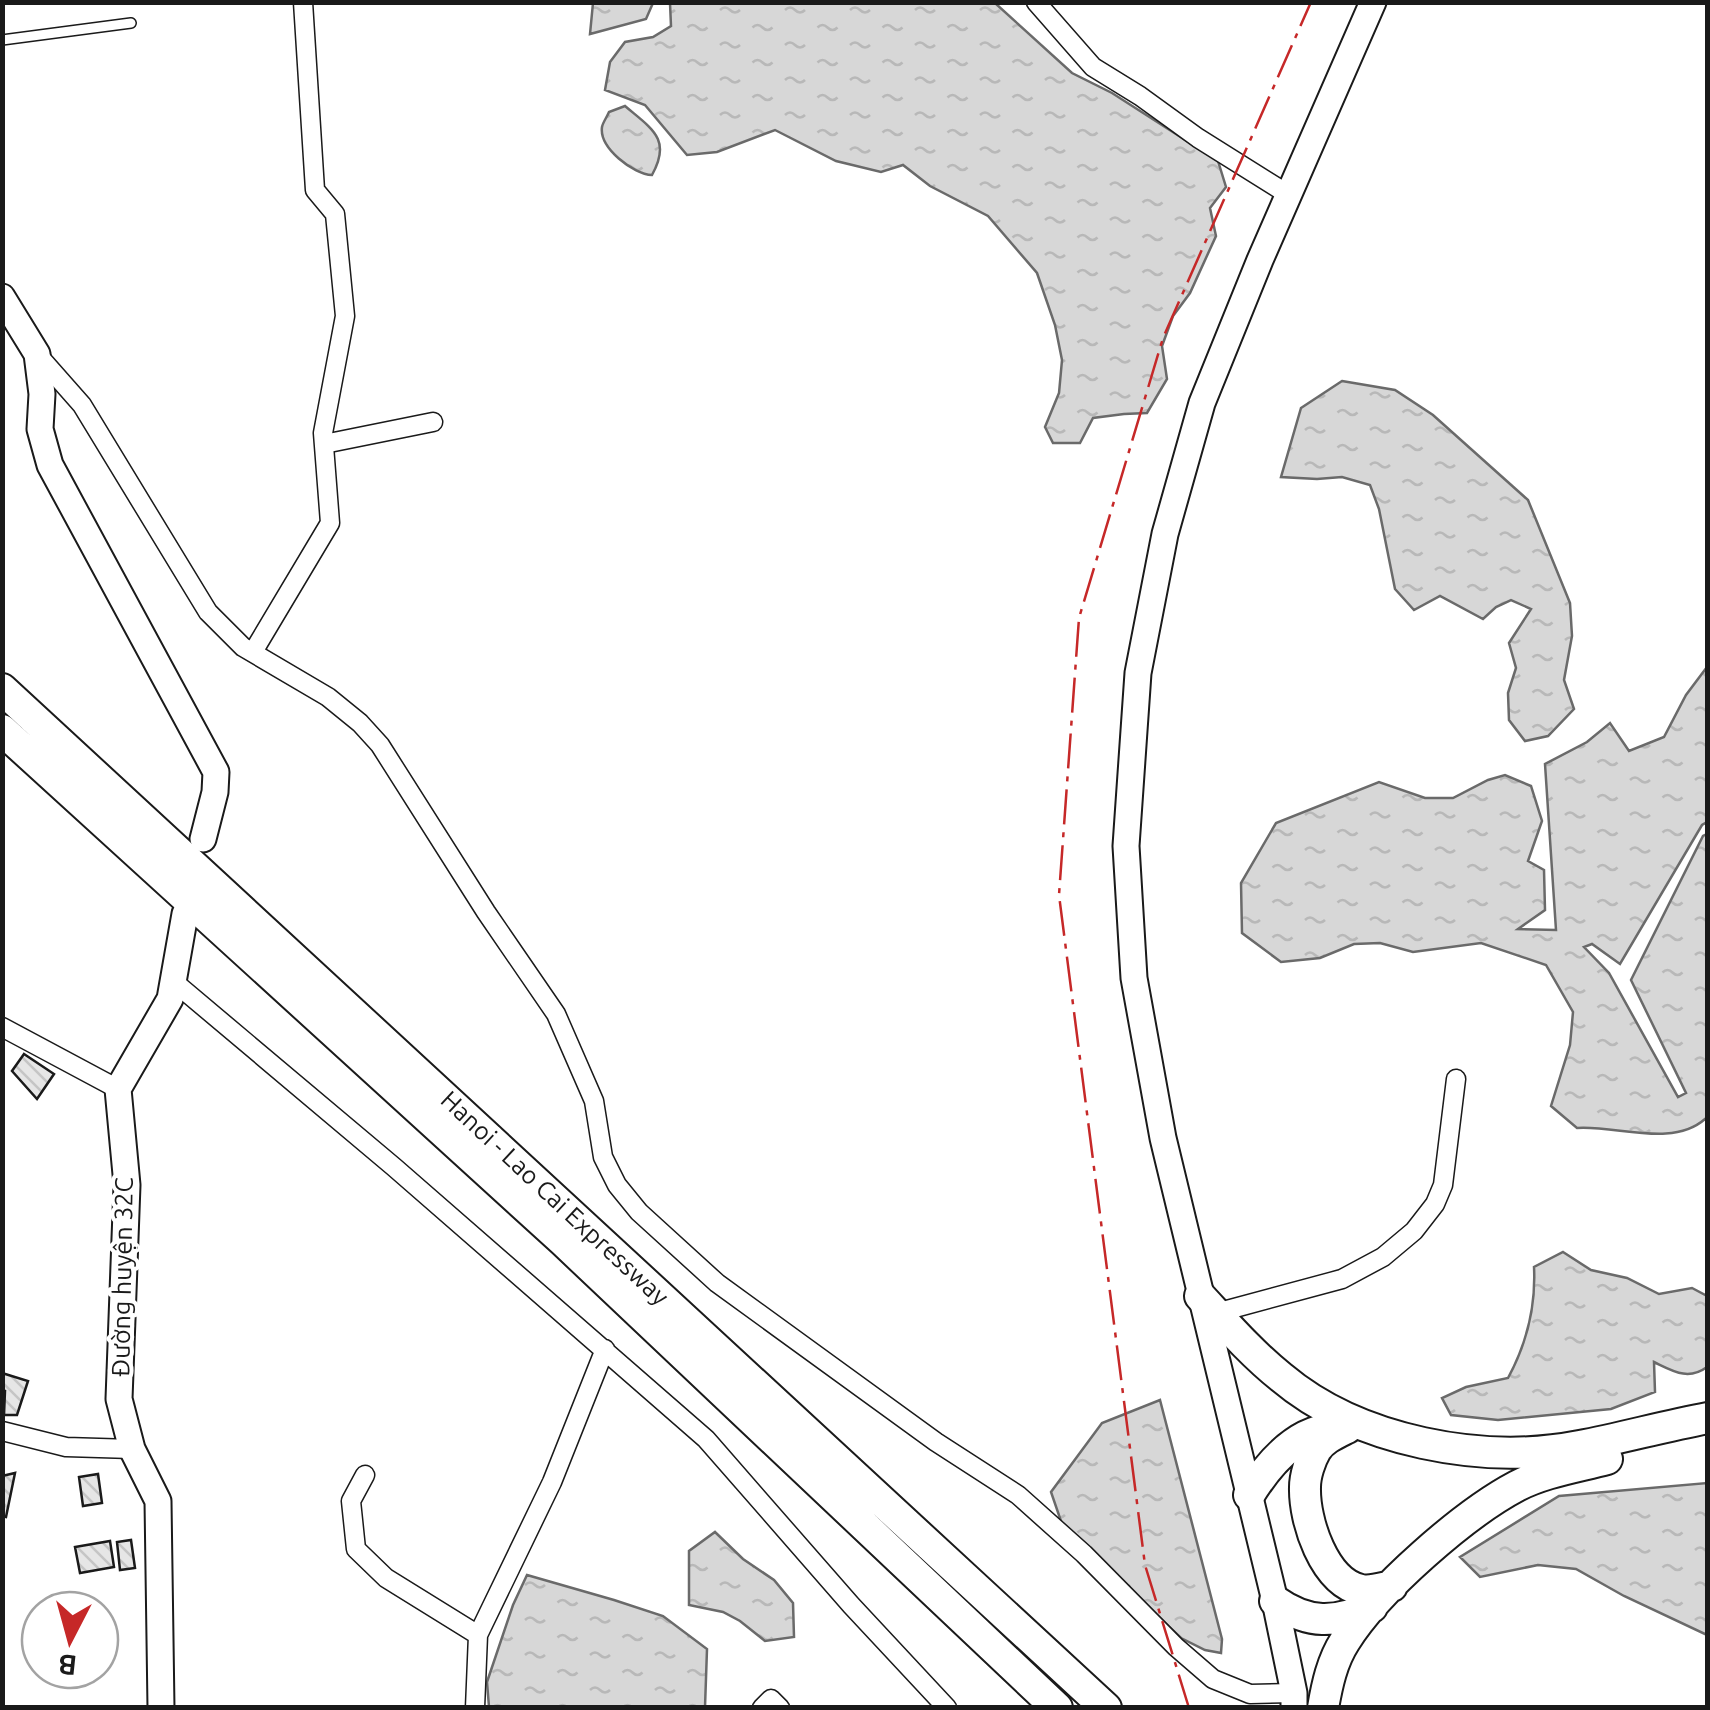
<svg xmlns="http://www.w3.org/2000/svg" width="1710" height="1710" font-family="Ubuntu,sans-serif">
  <style>
    .water { fill: url(#water-ripples); stroke: #6a6a6a; stroke-width: 2.5 }
    .building { fill: url(#building-back-hatch); stroke: #1a1a1a; stroke-width: 2.5 }
    .lines { fill: none; stroke-linecap: round; stroke-linejoin: round }
    .lane-casing { stroke: #1a1a1a; stroke-width: 12 }
    .street-casing { stroke: #1a1a1a; stroke-width: 21 }
    .secondary-casing { stroke: #1a1a1a; stroke-width: 29 }
    .highway-casing { stroke: #1a1a1a; stroke-width: 34 }
    .lane { stroke: #fff; stroke-width: 9 }
    .street { stroke: #fff; stroke-width: 18 }
    .secondary { stroke: #fff; stroke-width: 25 }
    .highway { stroke: #fff; stroke-width: 30 }
    .power { stroke: #c62828; stroke-width: 2.5; stroke-dasharray: 35 8 5 8; stroke-linecap: butt }
    .labels { text-anchor: middle; stroke-width: 8; stroke-linejoin: round; paint-order: stroke }
    .street-label { font-size: 25px; fill: #1a1a1a; stroke: #fff }
  </style>
  <defs>
    <pattern id="water-ripples" width="26" height="14" patternUnits="userSpaceOnUse" patternTransform="scale(2.5)"><rect width="26" height="14" fill="#d7d7d7"/><path d="M2 4q2-2 4 0t4 0M15 11q2-2 4 0t4 0" fill="none" stroke="#b8b8b8"/></pattern>
    <pattern id="building-back-hatch" width="6" height="6" patternUnits="userSpaceOnUse" patternTransform="scale(2.5)"><rect width="6" height="6" fill="#e6e6e6"/><path d="M-1 5l2 2M0 0l6 6M5-1l2 2" fill="none" stroke="#c5c5c5"/></pattern>
  </defs>
  <rect width="100%" height="100%" fill="#fff"/>
  <!-- water -->
  <path class="water" d="M593,3l1,-1 59,1 -7,16 -56,15z
    M670,3h325l77,70 40,20 106,68 8,26 -16,21 6,28 -26,57 -17,23 -11,30 5,33 -20,34 -23,1 -31,4 -13,25h-27l-8,-16 14,-34 3,-33 -7,-35 -18,-52 -49,-57 -58,-30 -27,-21 -22,7 -45,-11 -61,-31 -58,22 -30,3 -42,-50 -40,-15 5,-28 15,-20 28,-5 18,-11z
    M625,106c27,23 47,33 27,69 -19,-1 -53,-27 -50,-48 1,-5 5,-10 7,-15z
    M1342,381l53,9 38,25 95,85 42,103 2,33 -8,44 10,29 -26,27 -23,5 -16,-21 -1,-27 8,-25 -7,-25 22,-34 -20,-9 -15,7 -13,12 -43,-23 -26,14 -19,-21 -16,-80 -9,-24 -28,-8 -25,2 -36,-2 20,-69z
    M1707,667v155l-5,3 -82,139 -28,-20 -8,3 25,26 69,124 8,-4 -55,-113 72,-144 4,-2 1,287 -3,-2c-33,29 -88,6 -128,9l-26,-22 19,-61 3,-33 -27,-47 -65,-22 -68,9 -33,-9 -26,1 -34,14 -39,4 -39,-29 -1,-50 35,-60 103,-41 46,16h28l35,-18 17,-5 26,11 11,35 -14,40 16,9 1,40 -27,19 38,1 -11,-166 42,-22 23,-19 19,28 35,-14 22,-42z
    M1563,1252l28,18 36,8 32,16 33,-6 15,8v71c-19,14 -34,4 -53,-5l1,30 -44,17 -113,11 -47,-5 -9,-17 24,-11 42,-9c19,-35 28,-71 26,-111z
    M1160,1400l62,239 -1,14 -16,-3 -24,-12 -118,-111 -12,-35 51,-69z
    M1707,1483v152l-83,-39 -48,-27 -38,-4 -58,12 -20,-20 99,-61z
    M715,1532l28,27 31,21 19,23 1,34 -29,4 -25,-20 -17,-9 -34,-7v-54z
    M527,1575l87,25 49,16 44,33 -2,58h-216l-2,-25 26,-77z"/>
  <!-- building -->
  <path class="building" d="M24,1054l30,20 -17,25 -25,-28z
    M2,1373l26,8 -11,34h-13l1,-24 -3,-1z
    M15,1473l-9,44 -4,-1v-40z
    M98,1474l4,29 -19,3 -4,-29z
    M131,1540l4,28 -15,2 -3,-28z
    M110,1541l4,26 -34,6 -5,-26z"/>
  <g class="lines">
    <!-- lane casing -->
    <g class="lane-casing">
      <path id="lane" d="M2,40l129,-17"/>
    </g>
    <!-- street casing -->
    <g class="street-casing">
      <path id="street" d="M1036,2l57,65 47,29 58,42 91,57
        M37,354l45,51 126,207 35,35 85,50 32,26 20,22 106,167 70,102 38,87 9,56 14,28 22,27 78,71 219,159 82,53 66,59 92,93 37,32 37,15 44,-1
        M324,444l109,-22
        M253,652l77,-129 -7,-90 22,-117 -10,-102 -20,-24 -12,-188
        M173,981l221,186 312,272 145,166 96,103
        M2,1027l116,62
        M1216,1313l126,-34 41,-22 31,-26 21,-27 8,-19 13,-106
        M2,1431l64,16 66,2
        M365,1475l-14,26 5,48 30,29 92,57
        M475,1708l3,-73 74,-153 53,-133
        M762,1708l9,-9 9,9"/>
    </g>
    <!-- secondary casing -->
    <g class="secondary-casing">
      <path id="secondary" d="M2,297l35,57 5,40 -2,35 10,36 166,307 -1,20 -12,47
        M161,1708l-3,-207 -26,-52 -13,-50 8,-214 -9,-96 52,-90 15,-85
        M1294,1708v-15l-19,-92 -112,-463 -29,-160 -8,-132 12,-173 27,-139 37,-131 58,-143 113,-258"/>
    </g>
    <!-- highway casing -->
    <g class="highway-casing">
      <path id="highway" d="M2,689l1104,1019
        M2,730l561,511 494,467
        M1200,1296c26,28 51,57 81,81 77,65 202,88 299,69 42,-8 85,-20 128,-28
        M1347,1428c-12,6 -24,11 -31,22 -6,10 -11,26 -11,37 -1,34 19,95 56,103 10,2 21,-2 31,-4
        M1249,1495c18,-29 46,-63 82,-66
        M1275,1601c34,24 60,22 97,6
        M1323,1708c4,-23 9,-47 22,-67 32,-51 119,-127 172,-155 27,-14 60,-19 90,-27"/>
    </g>
    <!-- lane -->
    <use href="#lane" class="lane"/>
    <!-- street -->
    <use href="#street" class="street"/>
    <!-- secondary -->
    <use href="#secondary" class="secondary"/>
    <!-- highway -->
    <use href="#highway" class="highway"/>
    <!-- power -->
    <path class="power" d="M1189,1708l-44,-143 -86,-670 20,-277 84,-280 148,-336"/>
  </g>
  <g class="labels">
    <!-- street labels -->
    <g class="street-label">
      <text transform="translate(555 1198) rotate(43)" y="9">Hanoi - Lao Cai Expressway</text>
      <text transform="translate(122 1277) rotate(-89)" y="9">Đường huyện 32C</text>
    </g>
  </g>
  <!-- border -->
  <rect width="1710" height="1710" fill="none" stroke="#1a1a1a" stroke-width="10"/>
  <!-- north arrow -->
  <g transform="translate(70 1640) rotate(186)"><circle r="48" fill="#ffffff" stroke="#a3a3a3" stroke-width="2.5"/>
  <path d="M0-8L18 38L0 25L-18 38Z" fill="#c62828"/>
  <text y="-15" font-size="28" font-weight="bold" text-anchor="middle" fill="#1a1a1a">B</text>
  </g>
</svg>
